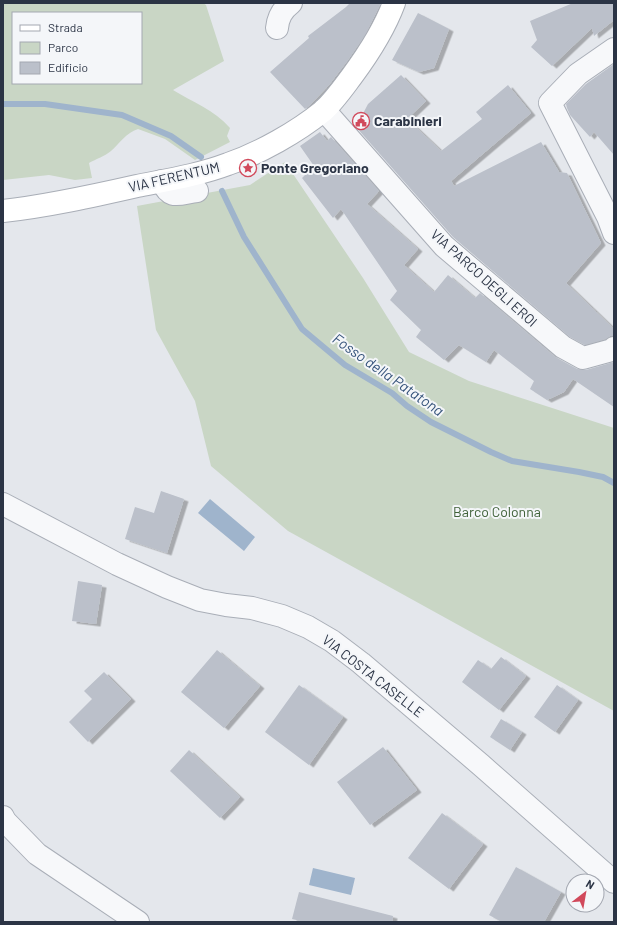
<svg xmlns="http://www.w3.org/2000/svg" width="617" height="925" font-family="Barlow,sans-serif">
  <style>
    .green { fill: #c9d6c5; fill-rule: evenodd }
    .water { fill: #9fb4cc }
    .lines { fill: none; stroke-linecap: round; stroke-linejoin: round }
    .stream { stroke: #9fb4cc; stroke-width: 6 }
    .building { fill: #bbc0ca; filter: url(#shadow) }
    .street-casing { stroke: #a9aeb7; stroke-width: 24 }
    .secondary-casing { stroke: #a9aeb7; stroke-width: 24 }
    .street { stroke: #f7f8fa; stroke-width: 22 }
    .secondary { stroke: #fff; stroke-width: 22 }
    .labels { text-anchor: middle; stroke-width: 4; stroke-linejoin: round; paint-order: stroke }
    .poi-label { font-size: 14px; font-weight: bold; fill: #2b3445; stroke: #f4f6f9; text-anchor: start }
    .street-label { font-size: 14px; fill: #2b3445; stroke: #f4f6f9 }
    .park-label { font-size: 14px; fill: #3f6138; stroke: #f4f6f9 }
    .water-label { font-size: 15px; font-style: italic; fill: #34527a; stroke: #f4f6f9 }
  </style>
  <defs>
    <filter id="shadow"><feDropShadow dx="4.5" dy="2.5" stdDeviation="0" flood-color="#0004"/></filter>
  </defs>
  <rect width="100%" height="100%" fill="#e4e7ec"/>
  <!-- green -->
  <path class="green" d="M3,3h200l3,2 18,56 -51,29c19,12 42,20 57,38l-3,8 3,6 -35,18 -30,-21 -27,-10c-12,4 -18,14 -27,22 -6,5 -15,8 -22,12l3,15 -17,2 -26,-5 -46,5zM13,13h128v70h-128z
    M285,162l78,116 46,74 60,29 145,47v283l-326,-180 -77,-65 -16,-65 -39,-71 -19,-124 113,-21z"/>
  <!-- water -->
  <path class="water" d="M210,499l45,38 -11,14 -46,-38z
    M313,868l42,10 -4,17 -42,-10z"/>
  <g class="lines">
    <!-- stream -->
    <path class="stream" d="M3,104h42l77,11 49,21 30,21
      M222,191l22,46 58,92 43,36 47,28 15,13 24,16 60,30 21,9 67,11 24,5 11,6"/>
  </g>
  <!-- building -->
  <path class="building" d="M350,3h31l-16,32 -17,25 -19,25 -19,20 -5,4 -35,-37 39,-34 -1,-2 38,-29z
    M573,3h41v17l-20,16 -2,-8 -40,38 -21,-19 6,-7 -7,-19z
    M418,13l31,16 -15,39 -15,4 -27,-12z
    M614,64v91l-20,-23 -4,5 -20,-22 -3,-7 -1,-4 20,-20z
    M401,75l25,26 -19,18 34,32 41,-32 -6,-7 32,-27 23,28 -80,68 3,5 87,-44 18,30 8,1 34,70 -35,40 48,46v7h-4l-4,3 -21,6 -15,-8 -117,-100 -97,-110 12,-23z
    M320,132l7,9 4,-4 48,54 -12,13 51,45 -14,16 30,27 14,-17 27,23 5,-5 75,64 22,12 9,1 28,-8v45l-41,-28 -9,13 -17,8 -17,-11 4,-8 -40,-31 -8,12 -27,-17 -15,15 -28,-23 5,-7 -31,-30 7,-9 -56,-82 -8,9 -31,-40 12,-12 -14,-20z
    M161,491l23,8 -17,54 -42,-14 10,-32 19,6z
    M78,581l24,4 -6,39 -24,-3z
    M217,650l43,36 -36,42 -43,-36z
    M501,657l25,19 -27,34 -37,-28 16,-22 13,9z
    M104,672l27,27 -43,43 -19,-20 23,-23 -8,-8z
    M299,685l44,32 -34,48 -44,-33z
    M557,685l21,15 -23,32 -21,-15z
    M501,719l21,13 -12,18 -20,-13z
    M383,747l34,43 -47,35 -33,-43z
    M189,750l51,47 -20,21 -50,-47z
    M442,813l41,31 -34,45 -41,-31z
    M516,867l45,25 -17,30h-42l-13,-7z
    M299,892l94,24 -1,6h-87l-13,-3z"/>
  <g class="lines">
    <!-- street casing -->
    <g class="street-casing">
      <path id="street" d="M277,28c1,-11 5,-18 14,-25
        M614,49l-36,25 -28,29 58,114 6,16
        M324,110l120,136 119,101 20,11 29,-8 2,-2
        M162,181c8,20 18,12 35,10
        M3,504l114,60 50,23 33,13 26,5 26,3 30,8 26,11 24,14 29,22 120,102 133,117
        M3,817l2,4 32,33 101,68"/>
    </g>
    <!-- secondary casing -->
    <g class="secondary-casing">
      <path id="secondary" d="M3,211c45,-5 90,-15 134,-25 30,-6 62,-11 91,-22 32,-11 69,-32 95,-53 11,-10 20,-23 29,-35 17,-23 32,-46 42,-73"/>
    </g>
    <!-- street -->
    <use href="#street" class="street"/>
    <!-- secondary -->
    <use href="#secondary" class="secondary"/>
  </g>
  <!-- icons -->
  <defs>
    <g id="civic-ring" transform="scale(0.9)"><circle r="9.5" fill="#f4f6f9" stroke="#d1495b" stroke-width="1.5"/><path d="M-.6-6.5H3V-4.5H.6V-3L4-1V1h2V6H-6V1h2V-1L-.6-3ZM-1.2 2.5V6h2.4V2.5Z" fill="#d1495b"/></g>
    <g id="sight-ring" transform="scale(0.9)"><circle r="9.5" fill="#f4f6f9" stroke="#d1495b" stroke-width="1.5"/><path d="M0-6L1.8-2.2L6-1.7L2.9 1.2L3.7 5.4L0 3.3L-3.7 5.4L-2.9 1.2L-6-1.7L-1.8-2.2Z" fill="#d1495b"/></g>
  </defs>
  <g fill-rule="evenodd">
    <use href="#civic-ring" x="361" y="121"/>
    <use href="#sight-ring" x="248" y="168"/>
  </g>
  <g class="labels">
    <!-- poi labels -->
    <g class="poi-label">
      <text x="374" y="126">Carabinieri</text>
      <text x="261" y="173">Ponte Gregoriano</text>
    </g>
    <!-- street labels -->
    <g class="street-label">
      <text transform="translate(174 177) rotate(-13)" y="5">VIA FERENTUM</text>
      <text transform="translate(484 278) rotate(42)" y="5">VIA PARCO DEGLI EROI</text>
      <text transform="translate(373 676) rotate(38)" y="5">VIA COSTA CASELLE</text>
    </g>
    <!-- park labels -->
    <g class="park-label">
      <text x="497" y="517">Barco Colonna</text>
    </g>
    <!-- water labels -->
    <g class="water-label">
      <text transform="translate(388 375) rotate(35)" y="5">Fosso della Patatona</text>
    </g>
  </g>
  <!-- border -->
  <rect width="617" height="925" fill="none" stroke="#2b3445" stroke-width="8"/>
  <!-- legend -->
  <rect x="12" y="12" width="130" height="72" fill="#f4f6f9" stroke="#a4a8b1"/>
  <rect x="20" y="25" width="20" height="6" fill="#ffffff" stroke="#a4a8b1"/>
  <text x="48" y="32" font-size="12" fill="#2b3445">Strada</text>
  <rect x="20" y="42" width="20" height="12" fill="#c9d6c5" stroke="#a4a8b1"/>
  <text x="48" y="52" font-size="12" fill="#2b3445">Parco</text>
  <rect x="20" y="62" width="20" height="12" fill="#bbc0ca" stroke="#a4a8b1"/>
  <text x="48" y="72" font-size="12" fill="#2b3445">Edificio</text>
  <!-- north arrow -->
  <g transform="translate(585 893) rotate(31)"><circle r="19" fill="#f4f6f9" stroke="#a4a8b1"/>
  <path d="M0-3L7 15L0 10L-7 15Z" fill="#d1495b"/>
  <text y="-6" font-size="11" font-weight="bold" text-anchor="middle" fill="#2b3445">N</text>
  </g>
</svg>
